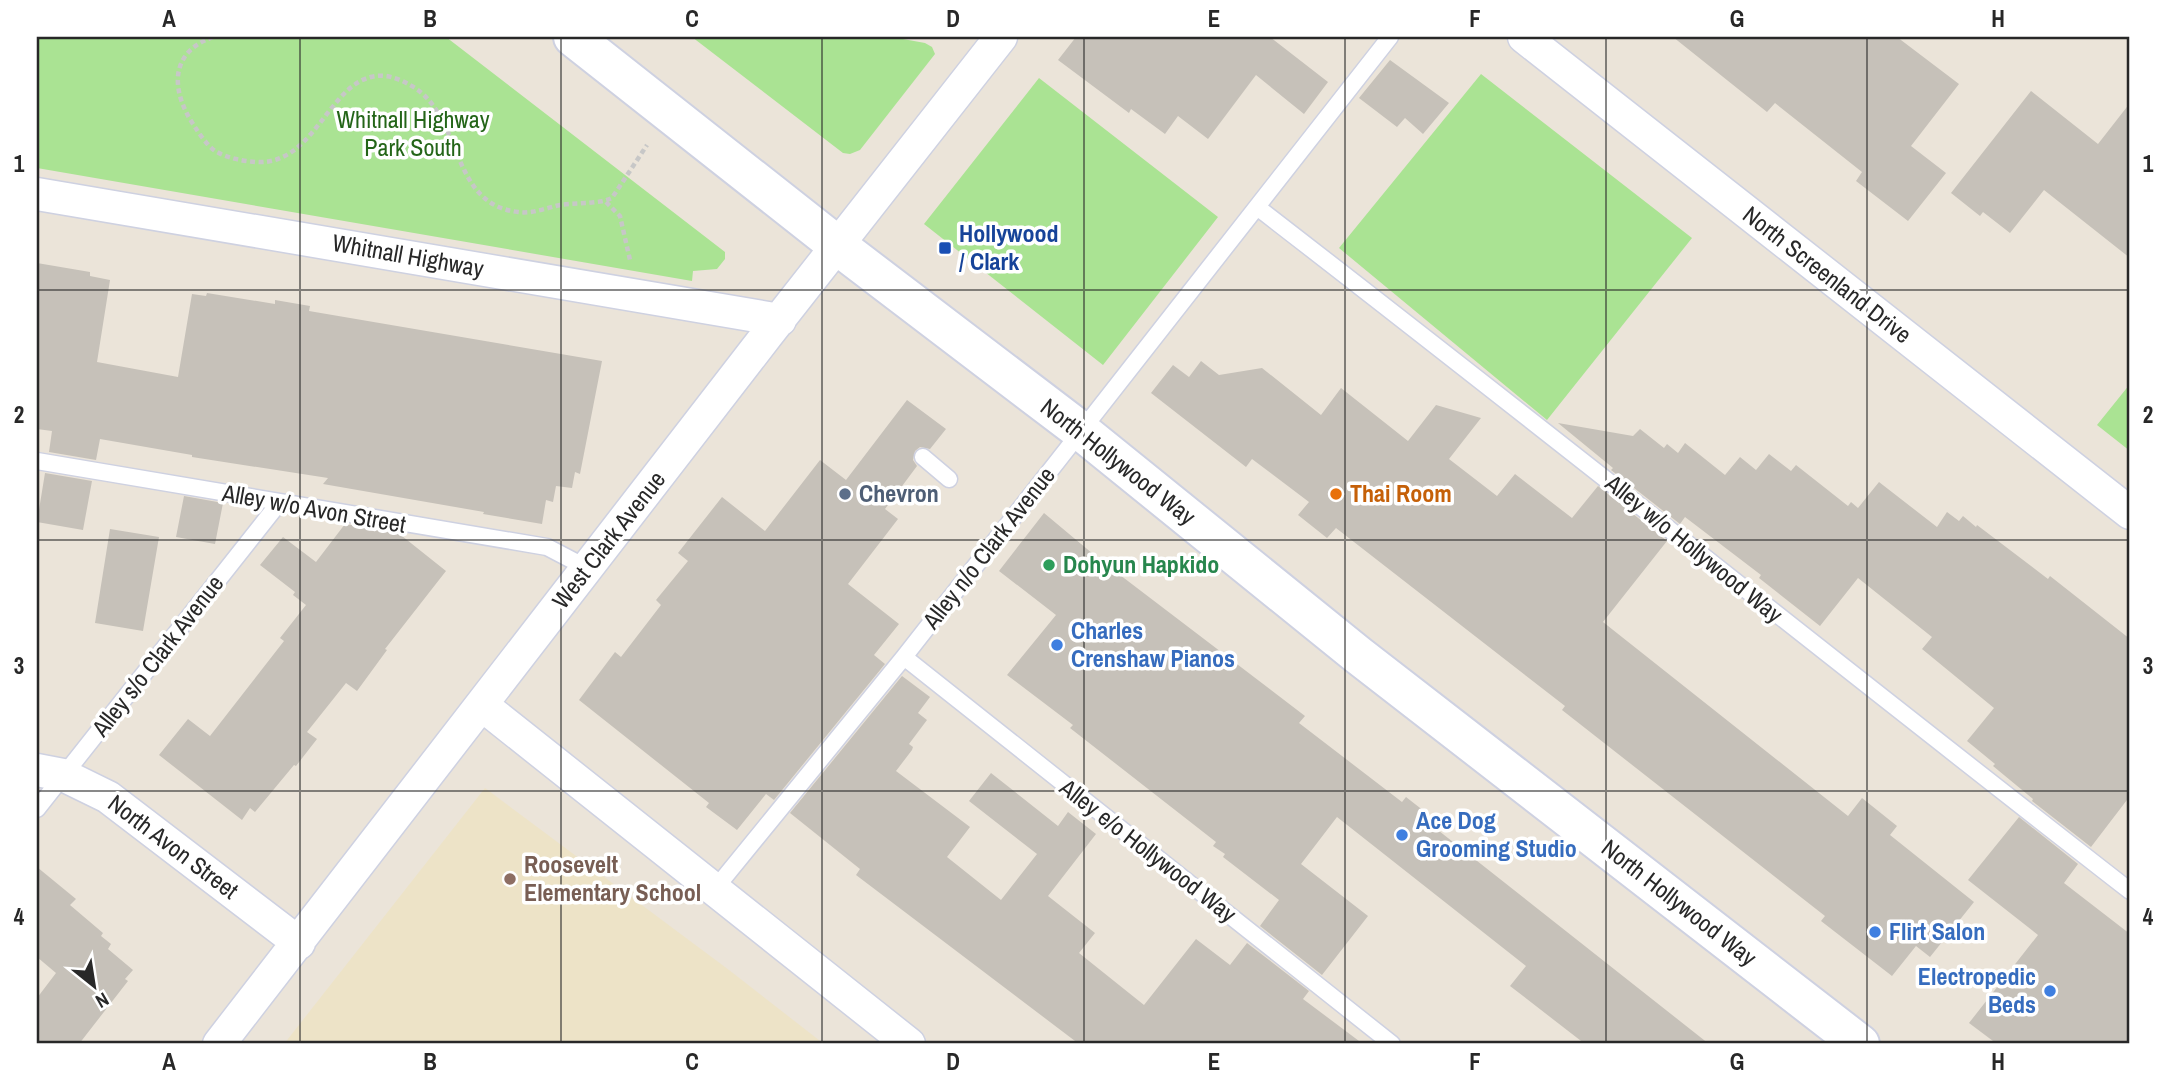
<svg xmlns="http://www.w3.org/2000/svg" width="2167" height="1081" font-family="'Archivo Narrow',sans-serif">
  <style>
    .education { fill: #ede3c7 }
    .green { fill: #aae393 }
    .building { fill: #c6c1b9 }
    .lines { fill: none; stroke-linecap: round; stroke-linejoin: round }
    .service-casing { stroke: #ced1e1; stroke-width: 19 }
    .minor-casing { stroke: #ced1e1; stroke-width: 35 }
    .secondary-casing { stroke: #ced1e1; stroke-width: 42 }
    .path { stroke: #c7c7c7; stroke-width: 4.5; stroke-dasharray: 5 3.5; stroke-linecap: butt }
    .service { stroke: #fff; stroke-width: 16 }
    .minor { stroke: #fff; stroke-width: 32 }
    .secondary { stroke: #fff; stroke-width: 38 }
    .grid { fill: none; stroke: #282828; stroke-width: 2; stroke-opacity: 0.55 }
    .transit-dot { fill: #1a4fb4; stroke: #fff; stroke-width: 2.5 }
    .service-dot { fill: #5c6f8a; stroke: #fff; stroke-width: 2.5 }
    .food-dot { fill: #e8710a; stroke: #fff; stroke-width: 2.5 }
    .leisure-dot { fill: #2e9e5b; stroke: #fff; stroke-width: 2.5 }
    .shop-dot { fill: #3f7fe0; stroke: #fff; stroke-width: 2.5 }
    .education-dot { fill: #8d6e63; stroke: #fff; stroke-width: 2.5 }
    .labels { text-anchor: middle; stroke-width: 7; stroke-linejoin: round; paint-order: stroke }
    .park-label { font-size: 24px; fill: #246518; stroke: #fff }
    .transit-label { font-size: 24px; font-weight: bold; fill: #164399; stroke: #fff; text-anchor: start }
    .street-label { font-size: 24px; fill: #282828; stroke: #fff }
    .service-label { font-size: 24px; font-weight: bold; fill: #4e5e75; stroke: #fff; text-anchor: start }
    .food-label { font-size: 24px; font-weight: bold; fill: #c56008; stroke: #fff; text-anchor: start }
    .leisure-label { font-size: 24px; font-weight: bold; fill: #27864d; stroke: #fff; text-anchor: start }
    .shop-label { font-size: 24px; font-weight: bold; fill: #366cbe; stroke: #fff; text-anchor: start }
    .education-label { font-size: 24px; font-weight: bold; fill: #785e54; stroke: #fff; text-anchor: start }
    .neatline { fill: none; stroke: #282828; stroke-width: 2.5 }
    .grid-label { font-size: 23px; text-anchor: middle; font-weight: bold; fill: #282828 }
  </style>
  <rect width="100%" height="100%" fill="#ebe4d9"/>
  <!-- education -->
  <path class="education" d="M485,788l244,182 95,74h-540z"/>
  <!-- green -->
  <path class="green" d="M37,37h409l279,215v7l-8,10 -24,2 -1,10 -655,-113z
    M692,37h200l33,6 7,4 3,7 -75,96 -10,4 -7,-1z
    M1481,74l211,164 -145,182 -208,-172z
    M1039,78l179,139 -115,148 -179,-141z
    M2130,384v67l-33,-26z"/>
  <!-- building -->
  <path class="building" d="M1076,37h194l58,45 -24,32 -48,-39 -48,64 -30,-23 -13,18 -34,-25 -2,4 -71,-53z
    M1673,37h224l62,47 -48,62 35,27 -38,48 -52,-40 6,-9 -87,-69 -8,9z
    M1390,60l59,43 -26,31 -18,-16 -8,9 -38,-29z
    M2031,91l67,53 32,-41v155l-86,-68 -34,43 -27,-21 -3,4 -29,-23z
    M37,263l53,9v4l20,4 -13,82 81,15 14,-83 14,2 1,-3 68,11v-4l35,6 -1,5 293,50 -22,113 -5,-2 -3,16 -16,-2 -3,16 -7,-2 -4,24 -59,-10 1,-2 -161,-28 5,-6 -136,-21v-2l-92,-16 -4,21 -47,-8 3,-21 -15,-2z
    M1201,361l18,14 43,-7 59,47 20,-27 67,53 28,-36 45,13 -32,41 48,37 18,-22 57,44 26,-32 69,55 -64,81 245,194 14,-18 35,28 -7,9 84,67 -44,55 -14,-11 -24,30 -71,-55 4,-5 -263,-206 3,-4 -229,-178 -9,10 -29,-23 11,-13 -57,-43 -6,8 -95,-74 22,-28 16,12z
    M907,400l39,29 -16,20 -10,-2 -5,4 -2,9 4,6 -32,43 13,10 -50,65 51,40 -25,31 11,9 -111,136 -8,-6 -29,36 -31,-23 3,-4 -130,-103 36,-48 6,5 40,-52 -5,-5 32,-39 -10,-8 44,-56 43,34 55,-71 26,20z
    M1558,423l75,13 7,-7 24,19 3,-4 11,9 7,-10 40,32 15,-18 16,13 13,-16 22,17 5,-6 52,41 3,-4 7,6 21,-26 58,45 10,-15 12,9 4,-5 13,11 1,-2 71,54 2,-3 80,63v157l-39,51 -59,-46 1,-2 -40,-33 2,-2 -28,-23 27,-33 -72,-59 10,-12 -74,-59 -38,48 -61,-48 2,-3 -76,-58 -5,7 -69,-54 2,-2z
    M45,473l47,8 -9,49 -46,-8z
    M184,496l39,7 -8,41 -39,-7z
    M1044,513l55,46 206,157 -6,7 103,79 4,-5 32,25 -4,5 275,217h-124l-75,-58 16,-20 -189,-149 -36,47 67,52 -46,59 -62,-49 19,-26 -56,-43 2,-3 -12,-8 3,-4 -146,-114 3,-3 -66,-50 49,-60 -57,-44z
    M345,524l52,8 49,39 -61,78 2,1 -30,41 -11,-8 -39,49 10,7 -21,27 -2,-1 -39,47 -5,-4 -8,12 -83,-65 29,-36 22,17 74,-95 -4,-3 26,-33 -13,-10 2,-3 -35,-27 23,-28 33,25z
    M110,529l49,8 -16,94 -48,-8z
    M902,676l28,21 -12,16 9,7 -18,24 4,3 -1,3 -16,21 74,56 -23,30 54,43 36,-46 -68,-53 22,-28 67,53 10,-14 28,22 -48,62 47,37 -16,20 65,52 52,-66 34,26 17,-22 62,48 -6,8 60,45h-284l-223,-169 4,-6 -70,-56z
    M2019,817l59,47 -14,19 66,51v110h-133l-28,-21 69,-88 -70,-55z
    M37,867l39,32 -6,6 33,28 -2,3 10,8 -3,5 25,21 -8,9 3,2 -49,63h-42v-46l19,-25 -19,-16z"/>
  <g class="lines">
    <!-- service casing -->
    <g class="service-casing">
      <path id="service" d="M1257,207c293,226 581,457 873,684
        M923,457l26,22
        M37,461l510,86 40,21
        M904,657l488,387
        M37,809l242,-306
        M714,890l190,-233 486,-620"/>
    </g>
    <!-- minor casing -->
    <g class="minor-casing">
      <path id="minor" d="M1524,37l606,476
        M37,194l743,126
        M482,705l427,339
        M37,770l26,5 45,22 191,146
        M219,1044l548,-709 234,-298"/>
    </g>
    <!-- secondary casing -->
    <g class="secondary-casing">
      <path id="secondary" d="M573,37l265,209 243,185 277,224 502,389"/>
    </g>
    <!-- path -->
    <path class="path" d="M213,37c-45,16 -42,55 -18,90 5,8 12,18 20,24 12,7 27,10 41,11 63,4 74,-92 130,-86 8,1 17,5 24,9 54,29 38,119 108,127 14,2 28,-4 42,-7 16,-3 36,0 52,-7l35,-53
      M606,202l14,14 10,44"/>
    <!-- service -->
    <use href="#service" class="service"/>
    <!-- minor -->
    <use href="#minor" class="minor"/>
    <!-- secondary -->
    <use href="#secondary" class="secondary"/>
  </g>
  <!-- grid -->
  <path class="grid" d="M300,37v1007M561,37v1007M822,37v1007M1084,37v1007M1345,37v1007M1606,37v1007M1867,37v1007M37,290h2093M37,540h2093M37,791h2093"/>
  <!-- markers -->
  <rect class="transit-dot" x="938" y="241" width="14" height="14" rx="3.5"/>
  <circle class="service-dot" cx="845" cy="494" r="7"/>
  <circle class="food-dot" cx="1336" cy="494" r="7"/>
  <circle class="leisure-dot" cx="1049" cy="565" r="7"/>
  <g class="shop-dot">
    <circle cx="1057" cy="645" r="7"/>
    <circle cx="1402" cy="835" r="7"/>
    <circle cx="1875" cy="932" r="7"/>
    <circle cx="2050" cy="991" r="7"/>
  </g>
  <circle class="education-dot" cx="510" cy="879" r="7"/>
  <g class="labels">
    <!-- park labels -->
    <g class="park-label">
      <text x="413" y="128">Whitnall Highway<tspan x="413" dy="28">Park South</tspan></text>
    </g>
    <!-- transit labels -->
    <g class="transit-label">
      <text x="959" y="242">Hollywood<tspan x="959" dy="28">/ Clark</tspan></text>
    </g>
    <!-- street labels -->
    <g class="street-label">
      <text transform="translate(408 256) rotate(10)" y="8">Whitnall Highway</text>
      <text transform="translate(1827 275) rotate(38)" y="8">North Screenland Drive</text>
      <text transform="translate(1118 462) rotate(38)" y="8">North Hollywood Way</text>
      <text transform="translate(314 509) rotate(10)" y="8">Alley w/o Avon Street</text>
      <text transform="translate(609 540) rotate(-52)" y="8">West Clark Avenue</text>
      <text transform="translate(989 548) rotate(-52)" y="8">Alley n/o Clark Avenue</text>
      <text transform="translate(1694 549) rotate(39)" y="8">Alley w/o Hollywood Way</text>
      <text transform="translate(158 656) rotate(-52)" y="8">Alley s/o Clark Avenue</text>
      <text transform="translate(173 847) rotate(37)" y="8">North Avon Street</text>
      <text transform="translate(1148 851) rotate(38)" y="8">Alley e/o Hollywood Way</text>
      <text transform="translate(1679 903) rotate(38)" y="8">North Hollywood Way</text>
    </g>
    <!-- service labels -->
    <g class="service-label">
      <text x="859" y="502">Chevron</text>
    </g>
    <!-- food labels -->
    <g class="food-label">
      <text x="1350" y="502">Thai Room</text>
    </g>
    <!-- leisure labels -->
    <g class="leisure-label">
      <text x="1063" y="573">Dohyun Hapkido</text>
    </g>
    <!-- shop labels -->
    <g class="shop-label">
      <text x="1071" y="639">Charles<tspan x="1071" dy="28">Crenshaw Pianos</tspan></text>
      <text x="1416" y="829">Ace Dog<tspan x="1416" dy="28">Grooming Studio</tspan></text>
      <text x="1889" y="940">Flirt Salon</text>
      <text x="2036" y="985" text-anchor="end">Electropedic<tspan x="2036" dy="28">Beds</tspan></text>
    </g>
    <!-- education labels -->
    <g class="education-label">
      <text x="524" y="873">Roosevelt<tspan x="524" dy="28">Elementary School</tspan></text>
    </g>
  </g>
  <!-- border -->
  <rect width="2167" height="1081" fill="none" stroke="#ffffff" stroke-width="77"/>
  <!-- north arrow -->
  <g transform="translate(94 986) rotate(150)" stroke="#ffffff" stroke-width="5" paint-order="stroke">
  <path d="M0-5L12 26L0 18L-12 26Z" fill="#282828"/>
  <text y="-10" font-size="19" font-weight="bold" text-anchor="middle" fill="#282828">N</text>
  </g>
  <rect x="38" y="38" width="2090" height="1004" class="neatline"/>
  <g class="grid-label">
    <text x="169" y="27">A</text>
    <text x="430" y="27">B</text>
    <text x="692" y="27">C</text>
    <text x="953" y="27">D</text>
    <text x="1214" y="27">E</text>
    <text x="1475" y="27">F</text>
    <text x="1737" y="27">G</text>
    <text x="1998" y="27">H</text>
    <text x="19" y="172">1</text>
    <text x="2148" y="172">1</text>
    <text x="19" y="423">2</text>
    <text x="2148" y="423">2</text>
    <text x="19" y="674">3</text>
    <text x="2148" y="674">3</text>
    <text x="19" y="925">4</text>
    <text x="2148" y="925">4</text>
    <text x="169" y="1070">A</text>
    <text x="430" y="1070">B</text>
    <text x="692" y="1070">C</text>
    <text x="953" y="1070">D</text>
    <text x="1214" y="1070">E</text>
    <text x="1475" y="1070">F</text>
    <text x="1737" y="1070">G</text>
    <text x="1998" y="1070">H</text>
  </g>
</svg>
